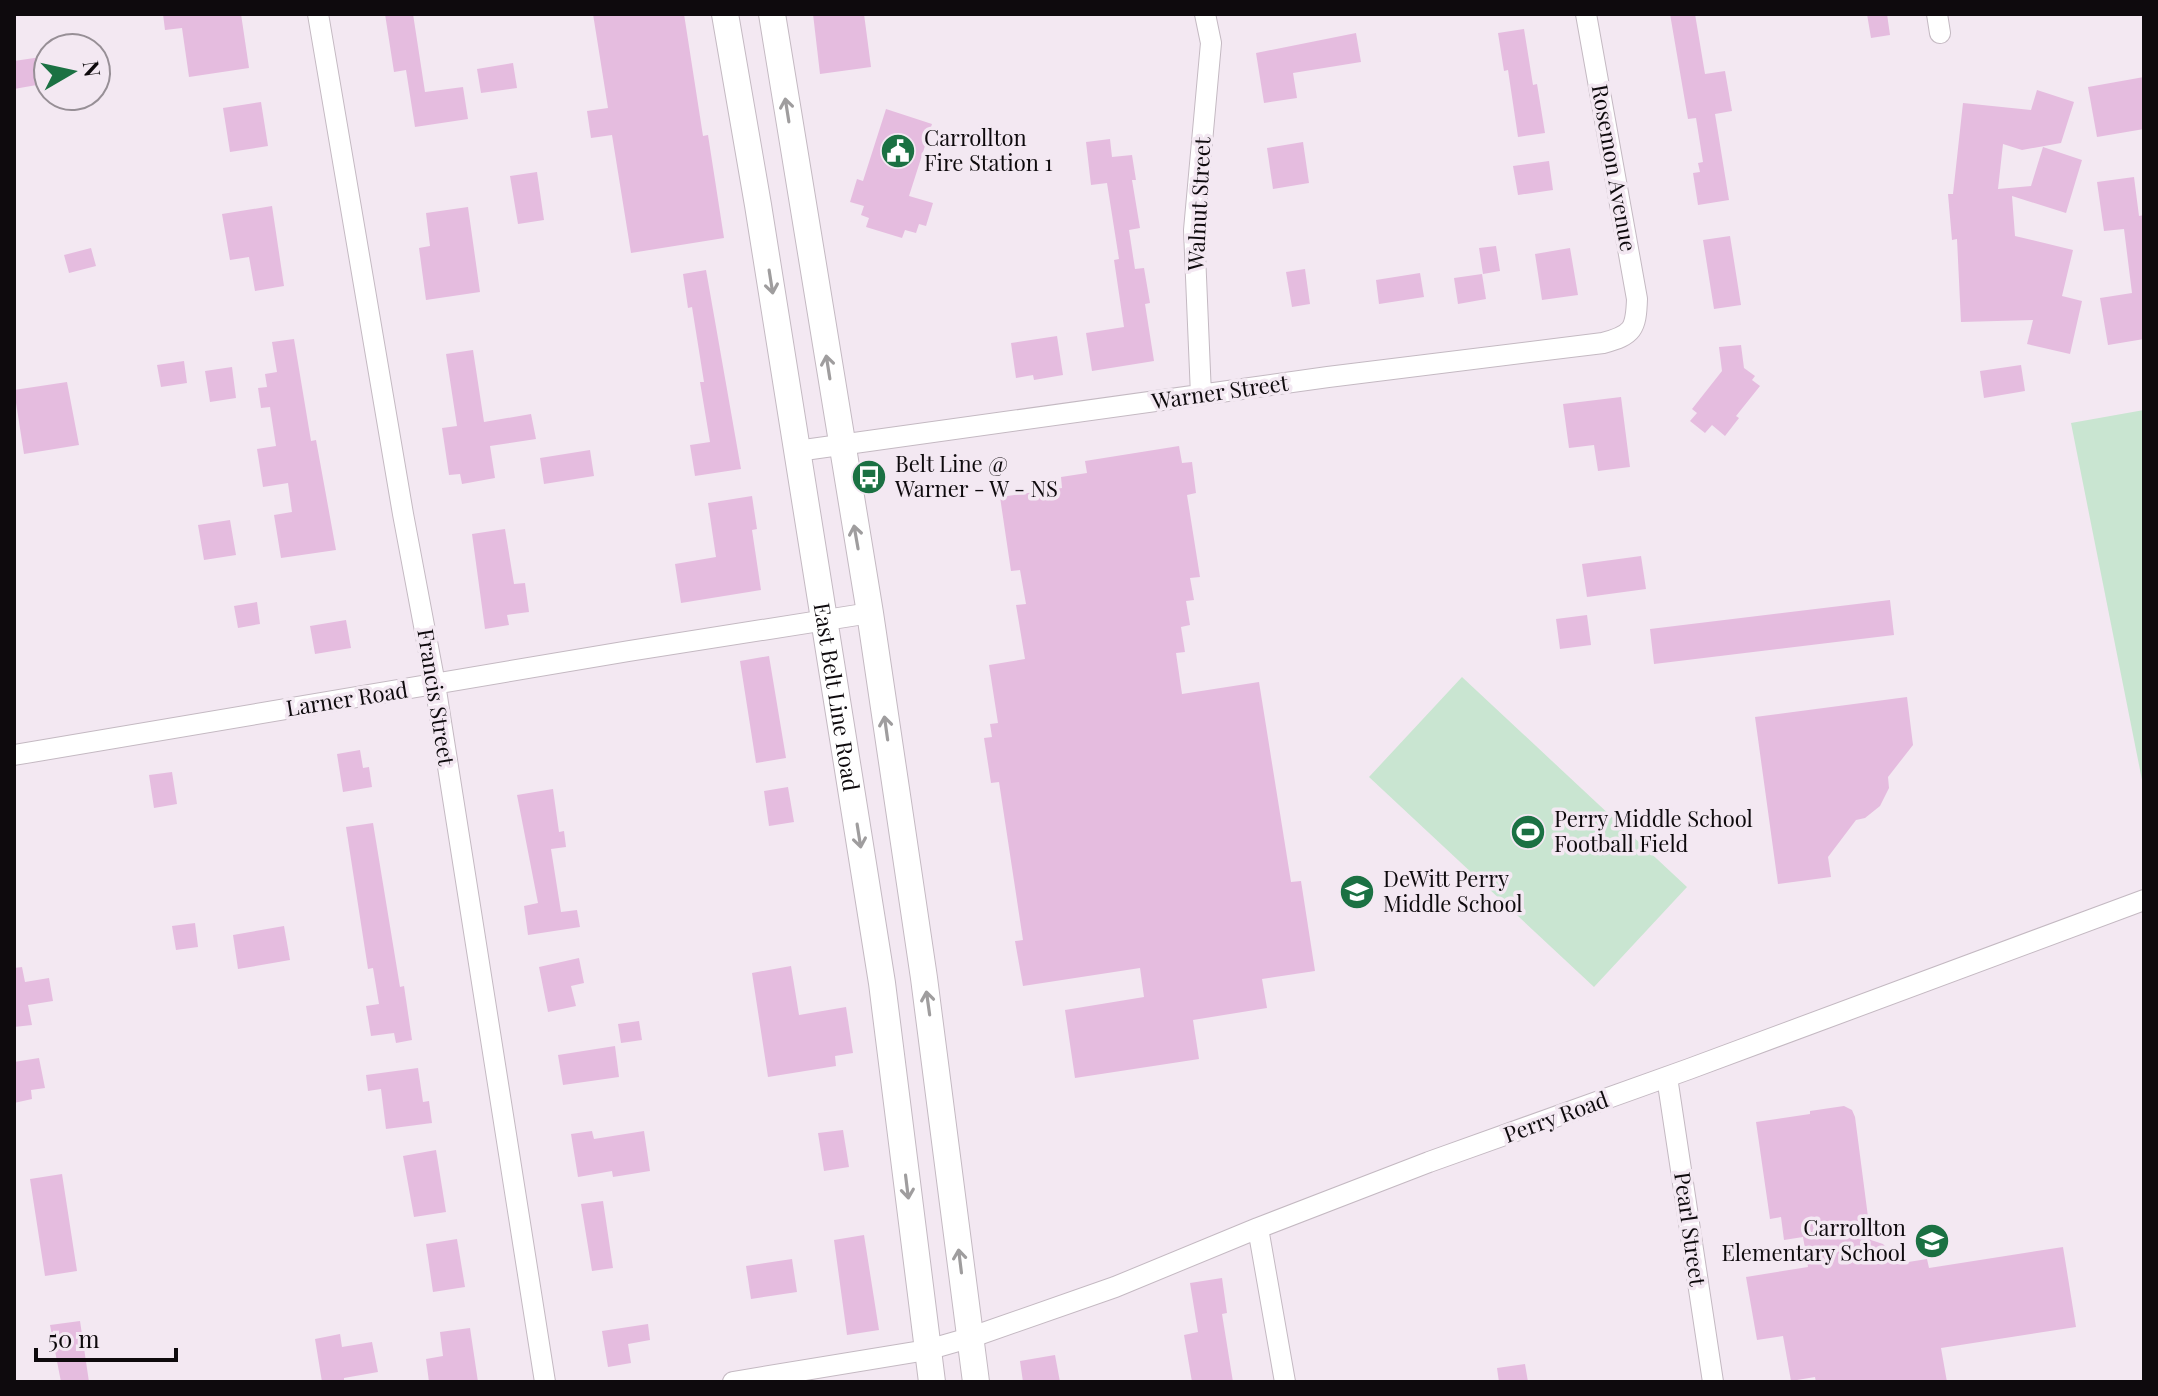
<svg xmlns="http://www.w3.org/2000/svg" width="2158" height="1396" font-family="'Playfair Display',serif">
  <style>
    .green { fill: #c9e5d1 }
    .building { fill: #e5bcdf }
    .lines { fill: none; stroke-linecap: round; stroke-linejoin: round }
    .minor-casing { stroke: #c4b9c2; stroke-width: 22 }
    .major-casing { stroke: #c4b9c2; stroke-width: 28 }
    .minor { stroke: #fff; stroke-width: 20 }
    .major { stroke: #fff; stroke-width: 26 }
    .oneway { stroke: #9f9d9e }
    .labels { text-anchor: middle; stroke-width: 7; stroke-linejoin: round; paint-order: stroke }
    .poi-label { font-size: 22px; fill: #0e0a0d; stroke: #f3e8f2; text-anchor: start }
    .street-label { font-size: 22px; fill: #0e0a0d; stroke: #f3e8f2 }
  </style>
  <rect width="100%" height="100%" fill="#f3e8f2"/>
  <!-- green -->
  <path class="green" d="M2144,410v380l-73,-367z
    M1462,677l225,210 -93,100 -225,-210z"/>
  <!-- building -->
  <path class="building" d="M163,14h78l8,54 -60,9 -7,-49 -17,2z
    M385,14h28l12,78 38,-5 5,32 -53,8 -9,-57 -12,2z
    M593,14h91l19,122 5,-1 16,103 -93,15 -19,-118 -21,3 -4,-27 21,-3z
    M813,14h51l7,53 -51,7z
    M1670,14h25l10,60 20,-3 7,40 -17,3 14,86 -31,5 -5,-32 7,-1 -2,-9 5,-1 -7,-44 -8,1z
    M1867,14h20l3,21 -19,3z
    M1524,29l9,56 4,-1 8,49 -27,4 -10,-67 -4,1 -6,-38z
    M1356,33l5,29 -68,11 4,25 -33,5 -8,-50z
    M48,56v27l-34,6v-28z
    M513,63l4,25 -36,5 -4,-24z
    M2144,77v52l-47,8 -9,-50z
    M2037,90l37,12 -13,41 -39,7 -19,-6 -5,45 33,-3 12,-39 39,13 -16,53 -54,-17 3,40 58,14 -11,46 20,5 -12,53 -43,-10 6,-24 -72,2 -4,-83 -5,1 -4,-46h5l10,-91 68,7z
    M261,102l7,44 -38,6 -7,-44z
    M886,109l46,15 -23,72 24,7 -7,23 -7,-2 -3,9 -11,-3 -3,8 -36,-11 3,-9 -8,-3 3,-9 -14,-4 7,-23 6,2z
    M1110,139l2,18 20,-2 4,25h-4l8,48 -11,2 6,39 9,-1 6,35 -5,1 9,57 -62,10 -6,-38 38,-6 -10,-67 5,-1 -12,-76 -16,2 -5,-43z
    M1303,142l6,41 -36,6 -6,-41z
    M1549,161l4,29 -35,5 -5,-29z
    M537,172l7,48 -26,4 -8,-48z
    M2134,177l5,39 5,-1v124l-36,6 -8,-47 32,-5 -8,-64 -20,2 -7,-49z
    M272,206l12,80 -29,5 -6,-34 -19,3 -8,-46z
    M468,207l12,85 -54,8 -7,-52 11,-2 -4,-33z
    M1730,236l11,69 -27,4 -11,-69z
    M1496,246l4,25 -17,3 -4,-26z
    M91,248l5,18 -27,7 -5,-18z
    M1570,248l8,47 -36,5 -7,-46z
    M1305,269l5,35 -18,3 -6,-35z
    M706,270l35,199 -46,7 -5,-31 20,-3 -10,-60h4l-12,-75 -4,1 -5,-34z
    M1420,273l4,24 -45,7 -3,-24z
    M1482,274l4,25 -28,5 -4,-26z
    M1057,336l6,39 -29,5 -1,-5 -17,3 -5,-35z
    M294,339l17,102 5,-1 20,110 -55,8 -7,-43 18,-3 -4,-29 -25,4 -6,-38 19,-3 -6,-39 -9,1 -3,-20 9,-1 -2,-13 12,-2 -5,-30z
    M1741,345l3,23 11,8 -3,4 8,6 -24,30 3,2 -14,18 -13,-11 -7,8 -15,-12 7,-8 -5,-4 30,-38 -3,-24z
    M473,350l11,72 47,-8 5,25 -46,7 5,32 -33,6 -2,-10 -11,1 -7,-47 15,-2 -11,-72z
    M184,361l3,22 -26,4 -4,-22z
    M2021,365l4,26 -41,7 -4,-27z
    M232,367l4,31 -26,4 -5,-31z
    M67,382l12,63 -55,9 -10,-64z
    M1621,397l9,70 -32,4 -4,-26 -25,3 -6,-44z
    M1179,446l3,17 10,-1 4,31 -9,2 13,82 -10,1 4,22 -8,1 4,24 -9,2 4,25 -9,1 6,41 77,-12 32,200 10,-1 14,90 -53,8 5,29 -74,12 6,39 -124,19 -10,-68 79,-13 -4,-29 -117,18 -8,-45 8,-1 -24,-158 -8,1 -7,-45 8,-1 -2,-13 8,-1 -9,-58 36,-6 -9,-54 10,-1 -6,-34 -9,1 -11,-74 62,-9 -1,-11 26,-4 -2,-12z
    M590,450l4,26 -50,8 -4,-26z
    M752,496l5,33 -5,1 9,60 -80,13 -6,-39 41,-7 -8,-54z
    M230,520l6,35 -32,5 -6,-35z
    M505,529l9,55 11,-1 4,29 -22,3 2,10 -24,4 -13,-95z
    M1641,556l5,33 -59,8 -5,-33z
    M1890,600l4,35 -240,29 -4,-35z
    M257,602l3,22 -22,4 -4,-22z
    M1587,615l4,30 -31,4 -4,-30z
    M346,620l5,28 -36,6 -5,-28z
    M769,656l17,102 -30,5 -16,-102z
    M1907,697l6,48 -25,32 1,11 -9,18 -15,12 -9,2 -28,37 3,20 -53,7 -23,-167z
    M360,750l3,18 6,-1 3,20 -29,5 -6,-38z
    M172,772l5,32 -23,4 -5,-33z
    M788,787l6,35 -25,4 -5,-35z
    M553,789l6,43 5,-1 2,16 -15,2 10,63 16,-2 3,17 -52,8 -4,-29 14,-3 -21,-108z
    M373,823l27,164 4,-1 8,54 -16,3 -2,-10 -23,3 -5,-30 13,-2 -6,-36 -5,1 -22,-142z
    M195,923l3,24 -22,3 -4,-24z
    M284,926l6,34 -52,9 -5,-34z
    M579,958l5,25 -13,3 5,20 -28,6 -9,-45z
    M791,966l8,49 47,-8 7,46 -18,3 1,10 -68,11 -16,-104z
    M22,967l3,15 24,-4 4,23 -25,4 4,20 -18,2v-59z
    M639,1021l3,19 -21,3 -3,-19z
    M615,1046l4,31 -56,8 -5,-30z
    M39,1058l6,30 -14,2 1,9 -18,4v-41z
    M418,1068l5,34 6,-1 3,22 -46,6 -5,-40 -13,2 -2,-16z
    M1844,1106l8,4 3,7 16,123 12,4 9,10 4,10 31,-5 2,9 134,-21 13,80 -135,21 6,34h-131l-1,-5 -24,4 -8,-45 -26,4 -11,-63 62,-10 -5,-30 -19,3 -3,-23 -11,2 -14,-97 54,-8v-3z
    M843,1130l6,37 -25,4 -6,-38z
    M592,1131l2,8 50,-8 6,40 -37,6 -1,-6 -34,6 -7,-43z
    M436,1150l10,62 -32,5 -11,-61z
    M62,1174l15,97 -32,5 -15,-97z
    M603,1201l10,67 -21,3 -11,-67z
    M864,1235l15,95 -32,5 -13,-95z
    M457,1239l8,48 -32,5 -7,-48z
    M792,1259l5,33 -46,7 -5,-33z
    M1222,1278l5,35 -5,1 11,68h-41l-8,-47 14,-3 -8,-49z
    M80,1321l9,61h-28l-11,-57z
    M648,1324l2,16 -22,4 3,19 -23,4 -6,-36z
    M470,1328l8,54h-49l-3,-23 17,-3 -3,-24z
    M340,1334l2,13 30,-5 6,30 -34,6v4h-22l-7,-43z
    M1055,1355l5,27h-37l-3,-21z
    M1525,1364l3,18h-29l-2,-14z"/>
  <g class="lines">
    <!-- minor casing -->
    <g class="minor-casing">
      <path id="minor" d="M318,14l85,500 32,170 110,698
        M1937,14l3,19
        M1201,395l-7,-165 17,-187 -6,-29
        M797,451l531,-74 275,-34c30,-8 33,-14 34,-44l-51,-285
        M14,755l615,-104 241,-38
        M1667,1077l46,305
        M1258,1228l27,154
        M733,1382l194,-32 42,-12 146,-51 143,-59 171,-66 260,-93 455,-169"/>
    </g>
    <!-- major casing -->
    <g class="major-casing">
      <g id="major">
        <path id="s1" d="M725,14l33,191 124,778 50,399"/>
        <path d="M772,14l98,599 54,365 52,404"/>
      </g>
    </g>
    <!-- minor -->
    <use href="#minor" class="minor"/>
    <!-- major -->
    <use href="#major" class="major"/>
  </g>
  <!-- one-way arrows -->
  <defs><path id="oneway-shaft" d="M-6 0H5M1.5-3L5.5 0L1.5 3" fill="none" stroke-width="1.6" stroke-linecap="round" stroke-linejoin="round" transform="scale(2)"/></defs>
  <g class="oneway">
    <use href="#oneway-shaft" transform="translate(787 110) rotate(-99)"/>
    <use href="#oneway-shaft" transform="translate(771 282) rotate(81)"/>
    <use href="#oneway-shaft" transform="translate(828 367) rotate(-99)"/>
    <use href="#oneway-shaft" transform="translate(856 537) rotate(-100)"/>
    <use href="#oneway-shaft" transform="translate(886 728) rotate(-98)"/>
    <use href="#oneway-shaft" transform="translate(859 836) rotate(81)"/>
    <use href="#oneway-shaft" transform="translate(928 1003) rotate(-98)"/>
    <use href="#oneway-shaft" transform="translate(907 1187) rotate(83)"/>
    <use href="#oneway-shaft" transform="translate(960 1261) rotate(-97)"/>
  </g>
  <!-- icons -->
  <defs>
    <g id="civic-disc" transform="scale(1.8)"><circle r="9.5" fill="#1b7143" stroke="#f3e8f2"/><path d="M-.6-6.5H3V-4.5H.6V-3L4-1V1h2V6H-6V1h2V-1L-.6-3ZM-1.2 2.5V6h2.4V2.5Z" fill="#fff"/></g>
    <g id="bus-disc" transform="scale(1.8)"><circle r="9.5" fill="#1b7143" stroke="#f3e8f2"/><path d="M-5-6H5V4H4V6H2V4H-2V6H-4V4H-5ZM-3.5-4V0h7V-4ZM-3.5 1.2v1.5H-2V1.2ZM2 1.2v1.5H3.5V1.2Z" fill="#fff"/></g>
    <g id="stadium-disc" transform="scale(1.8)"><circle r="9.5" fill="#1b7143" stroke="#f3e8f2"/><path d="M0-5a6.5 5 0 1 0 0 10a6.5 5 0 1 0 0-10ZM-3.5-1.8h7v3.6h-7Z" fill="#fff"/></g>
    <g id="school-disc" transform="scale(1.8)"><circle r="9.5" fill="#1b7143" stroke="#f3e8f2"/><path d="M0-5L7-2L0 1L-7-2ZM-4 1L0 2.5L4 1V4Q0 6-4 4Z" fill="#fff"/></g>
  </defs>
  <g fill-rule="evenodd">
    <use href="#civic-disc" x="898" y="151"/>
    <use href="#bus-disc" x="869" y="477"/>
    <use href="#stadium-disc" x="1528" y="832"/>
    <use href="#school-disc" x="1357" y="892"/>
    <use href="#school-disc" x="1932" y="1241"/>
  </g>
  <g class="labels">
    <!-- poi labels -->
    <g class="poi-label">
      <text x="924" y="146">Carrollton<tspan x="924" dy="25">Fire Station 1</tspan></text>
      <text x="895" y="472">Belt Line @<tspan x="895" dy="25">Warner - W - NS</tspan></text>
      <text x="1554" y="827">Perry Middle School<tspan x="1554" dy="25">Football Field</tspan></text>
      <text x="1383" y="887">DeWitt Perry<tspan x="1383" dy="25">Middle School</tspan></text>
      <text x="1906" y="1236" text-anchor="end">Carrollton<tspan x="1906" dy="25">Elementary School</tspan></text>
    </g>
    <!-- street labels -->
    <g class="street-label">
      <text transform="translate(1614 168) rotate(80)" y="8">Rosemon Avenue</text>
      <text transform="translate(1199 204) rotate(-87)" y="8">Walnut Street</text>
      <text transform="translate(1220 392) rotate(-8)" y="8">Warner Street</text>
      <text transform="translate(436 697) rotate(81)" y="8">Francis Street</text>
      <text dy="8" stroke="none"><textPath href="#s1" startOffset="692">East Belt Line Road</textPath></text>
      <text transform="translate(347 699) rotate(-9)" y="8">Larner Road</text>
      <text transform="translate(1556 1117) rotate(-20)" y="8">Perry Road</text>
      <text transform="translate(1690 1229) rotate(82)" y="8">Pearl Street</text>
    </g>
  </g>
  <!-- border -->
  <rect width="2158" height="1396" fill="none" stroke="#0e0a0d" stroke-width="32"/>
  <!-- north arrow -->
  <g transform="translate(72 72) rotate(81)"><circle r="38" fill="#f3e8f2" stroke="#978f96" stroke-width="2"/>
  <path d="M0-6L14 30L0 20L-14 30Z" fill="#1b7143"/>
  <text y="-12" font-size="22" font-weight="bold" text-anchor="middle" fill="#0e0a0d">N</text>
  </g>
  <!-- scale -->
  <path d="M36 1348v12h140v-12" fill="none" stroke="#0e0a0d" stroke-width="4"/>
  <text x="48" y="1348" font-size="24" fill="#0e0a0d" stroke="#f3e8f2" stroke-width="6" paint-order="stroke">50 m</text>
</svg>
